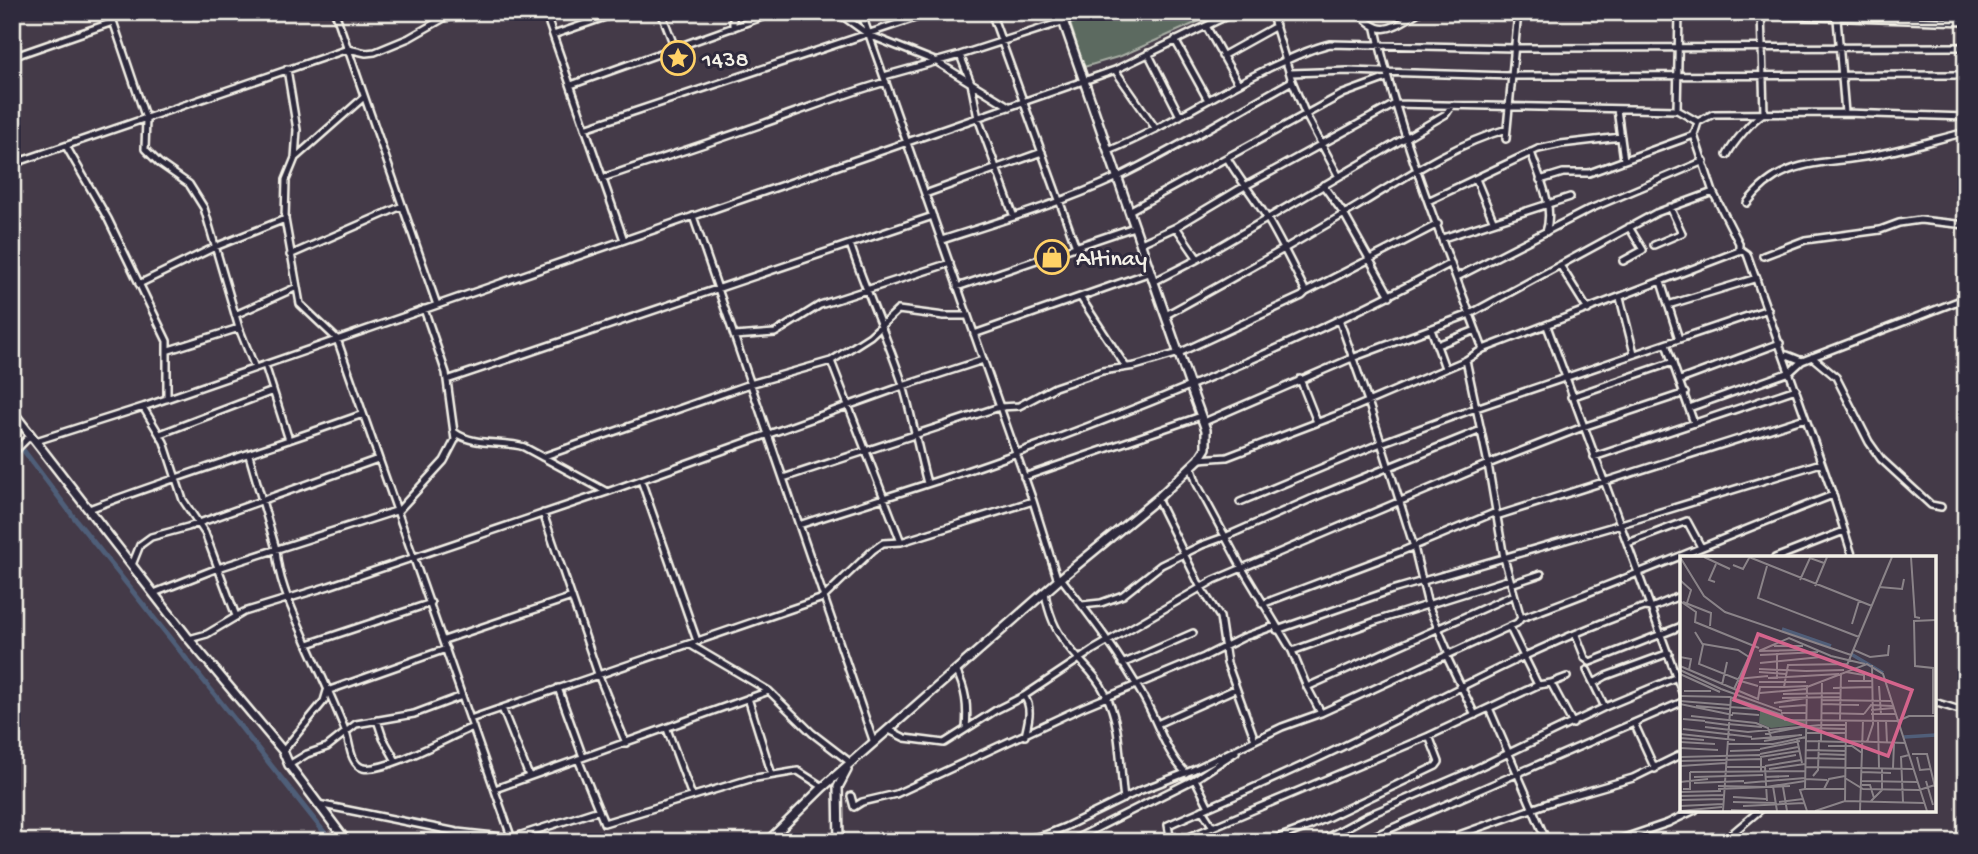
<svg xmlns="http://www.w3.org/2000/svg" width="1978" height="854" font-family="'Gochi Hand',sans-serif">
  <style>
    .green { fill: #5c6a60; stroke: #a8aea4; stroke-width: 2 }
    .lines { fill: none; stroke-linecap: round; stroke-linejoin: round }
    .canal { stroke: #505e79; stroke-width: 5 }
    .street-casing { stroke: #f4f1e8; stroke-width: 10 }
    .secondary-casing { stroke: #f4f1e8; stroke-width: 12 }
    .street { stroke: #2f2a3d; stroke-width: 5 }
    .secondary { stroke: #2f2a3d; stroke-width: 7 }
    .labels { text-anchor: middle; stroke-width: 6; stroke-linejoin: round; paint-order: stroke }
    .poi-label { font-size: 24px; fill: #f4f1e8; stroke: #2f2a3d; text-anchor: start }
    .inset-river { fill: none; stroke: #505e79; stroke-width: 3.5 }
    .inset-road { fill: none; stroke: #8a8388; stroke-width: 2 }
    .view { fill: #d4648c; fill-opacity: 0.15; stroke: #d4648c; stroke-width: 3.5 }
    .inset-edge { fill: none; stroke: #f4f1e8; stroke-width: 3.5 }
  </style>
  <rect width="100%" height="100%" fill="#443a48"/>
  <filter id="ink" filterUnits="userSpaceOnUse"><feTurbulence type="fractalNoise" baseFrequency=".0143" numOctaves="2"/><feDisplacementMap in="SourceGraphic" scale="14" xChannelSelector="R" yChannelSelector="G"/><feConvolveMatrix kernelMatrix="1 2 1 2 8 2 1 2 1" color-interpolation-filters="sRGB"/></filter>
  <g filter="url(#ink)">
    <!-- green -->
    <path class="green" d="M1095,12h125l-99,44 -37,11 -15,-47z"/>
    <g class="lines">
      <!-- canal -->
      <path class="canal" d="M12,435l64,85 256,322"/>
      <!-- street casing -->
      <g class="street-casing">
        <path id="street" d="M110,12l36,107 -1,30 14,14 30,21 15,24 35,120 16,40
          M335,12l102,293
          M545,12l79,228
          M661,12l14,36
          M837,12l32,23 68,27 73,45
          M861,12l172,489 25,80
          M991,12l85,235
          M1271,12l21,69 14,34 32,60
          M1359,12c22,28 34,15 60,0
          M1513,12h16
          M1541,12l167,1 258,9
          M1837,19l8,94
          M1206,26l32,57
          M733,28v-16
          M1376,29c24,109 68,215 107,320
          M553,35l67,-23
          M1175,40l33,60
          M1148,53l32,63
          M960,55l11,28 7,35 36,99
          M1222,56l54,-30
          M12,57l101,-35
          M287,69l10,61 -2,28
          M1115,70l41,59
          M1291,73l57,-2 163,5 455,-1
          M884,76l76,-21 133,-43
          M571,85l205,-73
          M364,97l-69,61 -9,22 -1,39 15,85 37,35 176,503
          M1617,109l7,51
          M1677,110l2,-96
          M585,128l348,-116
          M1506,139l12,-127
          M66,146l42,73 59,122v58
          M1108,151c60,-24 113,-62 172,-88 16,-7 32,-15 50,-19l184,4 452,-1
          M1531,152c8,25 24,54 15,80
          M1727,155c6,-12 26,-36 37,-42l-3,-100
          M1227,158c12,21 27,38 40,60 14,23 26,49 39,74
          M12,164l336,-115 18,4 9,-1 34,-14 35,-20 41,-6
          M602,178c63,-21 126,-41 188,-64 32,-11 63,-23 96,-32
          M1476,179l17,41
          M1540,180l23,-7h26l105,-38
          M1323,185l21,29 46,82
          M925,194l117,-42
          M1428,201l110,-52 23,-5 60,-7
          M1747,203c34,-45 73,-38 123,-47 32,-6 64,-16 96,-24
          M1129,211l214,-117 44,-16
          M693,216l181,527
          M1176,227l22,32
          M1443,238l127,-41
          M942,240c59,-19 120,-37 176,-63 60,-29 116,-64 174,-96
          M1141,243l35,-16 62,-37 157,-86 282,6 21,12
          M850,244c16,47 36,91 52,138 10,33 16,68 25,101
          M1654,245l28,-12 -12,-26
          M1740,249l7,5 86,241 20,63
          M290,255l112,-49
          M1763,256l42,-16 75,-10 19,-7 21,-3 46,5
          M1623,261l20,-11 -14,-23
          M1560,265l28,45
          M1457,277l133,-68 114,-48
          M1155,281l43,-22 248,-145 6,-9
          M1661,282l18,57
          M139,284l76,-37 70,-28
          M957,287l177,-60
          M1081,298l45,69
          M1620,298l14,55
          M1668,305l89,-27
          M235,315l62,-28
          M1166,315c62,-34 124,-69 185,-105 50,-30 100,-65 156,-81
          M1339,319l29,82 46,146 14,58 21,49
          M1547,326l135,366
          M1431,329l14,39
          M974,334l177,-62
          M734,336l41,-3 45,-28 130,-42
          M1666,344l28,79
          M1437,345l39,-15
          M169,350l70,-22
          M1812,357l24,20 33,65 12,17 50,46 10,2
          M1785,358l2,-3 15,6
          M831,361l70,181 132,-41
          M265,365l24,75
          M1300,379l17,43
          M447,380l486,-164
          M1680,380l100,-37
          M1571,397l102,-35
          M143,407l21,35 19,58 22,33 31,83
          M1689,408l101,-36 12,-11 164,-63
          M1204,422l148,-64 118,-44 186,-101 57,-21
          M454,432c21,15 47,8 70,15l83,45
          M160,434l113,-43
          M36,441l107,-34 972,-337 120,-58
          M12,454l19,-19
          M249,455l27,94c2,33 17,62 30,92 13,29 27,59 39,89 5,10 4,34 18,38 22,5 87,-32 110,-41
          M542,457l208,-73 81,-23 39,-25 28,-26 46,6h23
          M1594,457l202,-68
          M1199,459l28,-2 110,-42 129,-55
          M1191,466l6,18 45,84 50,83 15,36 14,26
          M1024,477l177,-61
          M783,478l216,-71 20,-1 36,-19 47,-16 33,-5 44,-13 123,-57 4,-4 132,-68
          M641,480l56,161
          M1157,499l44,89 19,29 7,46 28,77
          M1240,502l141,-59 95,-35 292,-99
          M89,509c91,-34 183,-62 274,-95
          M543,513l55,161 28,69
          M1496,516l309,-98
          M799,525c73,-24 146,-45 218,-72 148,-54 295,-115 434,-190
          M1628,543l59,-22 14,26
          M1775,558l69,-27
          M132,565l8,-20 11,-8 37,-10 190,-68
          M1061,578c30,39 59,77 83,120 14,25 22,55 42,75
          M1511,584l30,-10
          M154,593l64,-25 181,-58 45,-49 11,-21 -9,-67 -22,-64
          M1045,593c3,17 9,35 20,49 12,18 31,31 40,51 17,32 14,71 19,106
          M1262,604l138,-52 96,-40
          M1082,605l19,-2 22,-8 38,-30 41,-20 25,-9 93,-41 161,-65
          M1521,618c105,-38 208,-83 312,-123
          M1510,628l28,57
          M1277,630l115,-40 229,-66 200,-61
          M1576,635l9,23 5,4 92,-36
          M189,639l18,-5 37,-22 85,-26 278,-94 296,-106 80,-26
          M444,640l128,-43
          M308,644l123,-41
          M689,644l80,47 43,42 39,30
          M1292,651l84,-30 134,-42
          M1446,655l29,60
          M1122,664l71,-31
          M956,670c10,20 12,36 10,58
          M1587,670l18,37
          M1551,683l22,41
          M1594,683l12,-7 63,-23
          M1307,687l206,-92
          M558,688l25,69
          M1024,696c9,12 4,26 1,40
          M748,698l24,77
          M1934,702l32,10
          M502,708l27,68
          M1489,708l58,134
          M470,719l353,-121 50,-48 10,-7 18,-1
          M377,720l6,18 13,23
          M1634,723l21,46
          M1157,724l78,-35
          M667,729l25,67
          M889,730l16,8 39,5 52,-33 28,-14 69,-46 121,-70 274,-116 95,-37 102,-34
          M283,751l41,-50 3,-10 119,-42
          M578,759l26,64 146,-44 48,-8 25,16
          M289,765l18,-11 20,-7 29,-23 58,-10 48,-18
          M1195,779l14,28
          M495,789l274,-98
          M851,796l3,11 8,-5 34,-8 187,-87 121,-50 40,-20 31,-11
          M318,804l139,28 55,6 87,-28
          M1202,810l11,17
          M1014,842l31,-7 20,-8 74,-36 54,-21 89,-43 39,-14 196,-90 4,-5 -17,-60 -16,-94 -22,-104 17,-11 256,-98v-8l-26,-51 -19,-57 4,-13 15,-8 132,-1 121,4
          M1069,842l126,-63 41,-27
          M1171,842l-3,-17c60,-26 121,-52 180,-81 97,-48 194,-102 297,-137l6,1 31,-13
          M1177,842l252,-106 109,-51 13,-2 16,-6
          M1267,842l43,-16 126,-60 3,-4 -10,-26
          M1319,842l50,-27 100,-43 136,-65 77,-32
          M1360,842l322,-140
          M1439,842l118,-42 76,-22 49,-24
          M1612,842l56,-19 27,-13
          M1700,842l12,-5 6,5
          M1722,842l38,-32"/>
      </g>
      <!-- secondary casing -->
      <g class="secondary-casing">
        <path id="secondary" d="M12,411l177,228 94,112 6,14 58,77
          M767,842l56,-55 238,-209 96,-79 42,-40 7,-11v-18l-16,-44 -130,-374
          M839,842l-1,-55 9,-17"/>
      </g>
      <!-- street -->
      <use href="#street" class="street"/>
      <!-- secondary -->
      <use href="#secondary" class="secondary"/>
    </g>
  </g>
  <!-- icons -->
  <defs>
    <g id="sight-ring" transform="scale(1.75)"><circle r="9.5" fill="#2f2a3d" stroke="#ffd166" stroke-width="1.5"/><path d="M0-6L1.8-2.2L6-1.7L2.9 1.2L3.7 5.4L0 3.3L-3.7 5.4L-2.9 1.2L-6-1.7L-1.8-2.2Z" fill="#ffd166"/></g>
    <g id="shop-ring" transform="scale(1.75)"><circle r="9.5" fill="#2f2a3d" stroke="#ffd166" stroke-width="1.5"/><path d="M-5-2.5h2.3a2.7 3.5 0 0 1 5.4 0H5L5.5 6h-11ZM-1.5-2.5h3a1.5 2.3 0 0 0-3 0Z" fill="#ffd166"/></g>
  </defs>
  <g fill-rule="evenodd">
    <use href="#sight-ring" x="678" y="58"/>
    <use href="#shop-ring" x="1052" y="257"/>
  </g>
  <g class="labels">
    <!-- poi labels -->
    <g class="poi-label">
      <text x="702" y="66">1438</text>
      <text x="1076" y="265">Altinay</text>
    </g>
  </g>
  <!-- overview -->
  <g transform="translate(1680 556)">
    <rect width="256" height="256" fill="#443a48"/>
    <path d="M80,155l21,4 3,5h21v4l-34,4 -12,-5z" fill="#5c6a60"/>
    <path class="inset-river" d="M102,73l49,17M171,98l32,19M224,181l32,-2"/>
    <path class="inset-road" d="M0,1l24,39 21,16 126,43M24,1l26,12M69,1l123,49M231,1l4,60 5,1M53,9l10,4 6,-11M87,10l-9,32 101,39M0,24l11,10 -4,13M120,24l10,-22 14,5M35,26l-6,-2 7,-16M135,30l12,-29M199,31l23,2 2,-10M0,45l16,11 -1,10 64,26M3,46l28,11 -1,13M172,68l7,-23M15,76l8,13 -4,19 38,15 31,-3M23,88l35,6 11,7M94,90h29M174,94l16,7 18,-2 1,-10M79,95l30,-13 42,18 34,8M79,95l41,-1M97,97v26M80,99l58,-3M0,101l11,2 -2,11M80,107l61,-6M167,109l45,-108M0,110l78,33 2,-12h24l4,-22 59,-1M79,113l47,2M0,114l41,19M126,115l38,-1M79,116l27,2M166,116l18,3v6M0,118l40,18M88,122l71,-4M57,124l21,6M168,125h24M79,126h47M42,129l5,-23M199,130l2,28M104,131l24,-1M153,132l39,-1M41,133l61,22M54,133l15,-32M4,135h27M80,137l46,-4M103,138l58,-1M0,140l50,1 52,18 3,5 113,1M102,142l58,-1M142,144l69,1M0,145l50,4M94,147l32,-5M0,148l53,11M142,148l37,1M16,150l34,3M50,151l27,2M99,151l27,-2M191,154l23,-2M52,157l27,2M101,157h25M141,157l43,1M184,158l7,-9 22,1M191,158h24M253,158v-46l-18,-2 -1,-45 22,-1M11,160l65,7 12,5 3,9M3,163l22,2M160,164l1,-47M198,164l1,48M206,164l1,23M218,165l11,-5h26M25,166l23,3M48,168l34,3M141,169h25M25,171l43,5 73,-7M126,172l40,1M3,173l69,8M126,177h40M0,178l55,6M85,178l36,-7M0,182l24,2M71,183l51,-4M117,183l5,24M84,185l36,-6M126,185l40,1M166,185l59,2M0,186l35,2M141,186l1,-61M187,186l6,-18 -1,-59M47,188h46l33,-7M148,190h24l10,7M0,192l38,2M80,193l40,-8M126,194l40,1M50,195l30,-1M80,198l38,-7M139,198l27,1M232,198h15l8,33M0,201l80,-2M80,201l39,-6M237,201l3,13 11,-1M125,202l40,1M88,204l28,-5M0,205l81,-2v13M0,210l46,-3M85,210l36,-6M46,211h39l2,34M126,211l107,2M213,212l1,-25M89,213l36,-5M10,216l115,-1M182,216l29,1M133,220l5,-6 1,-30M14,221l69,-2M85,221l24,-1M165,222l18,11 56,1 16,-5M125,223l22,1M182,225l55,1M246,225l7,24M0,226l28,-3M14,227l50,-2M64,227l61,-5M182,229h8l4,13M38,230l48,1 39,-6M93,230l4,25M103,231l4,24M3,233h7v-17M38,233l72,-3M125,233h40M144,233l5,-10 16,-3M0,236l41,-1M0,240l44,-1M53,241l33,2M0,244l43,-1M165,245l1,-81M191,245l11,-11v-22M53,246l43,1M99,246l24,-3M223,246l-2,-45 8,-2M0,250l43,-2M63,250l61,-3M51,254l28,1M0,255l42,-4M43,255l8,-114M127,255l-7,-21 5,-1 2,-102 60,-23 16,10 44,137M135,255l30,-10 79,2M180,255l3,-91"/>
    <path class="view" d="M78,78l154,56 -24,66 -154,-56z"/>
    <rect width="256" height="256" class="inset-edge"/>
  </g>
  <!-- margin -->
  <rect width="1978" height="854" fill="none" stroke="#2f2a3d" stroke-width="42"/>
  <rect x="21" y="21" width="1936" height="812" fill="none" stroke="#f4f1e8" stroke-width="2.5" filter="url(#ink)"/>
</svg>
